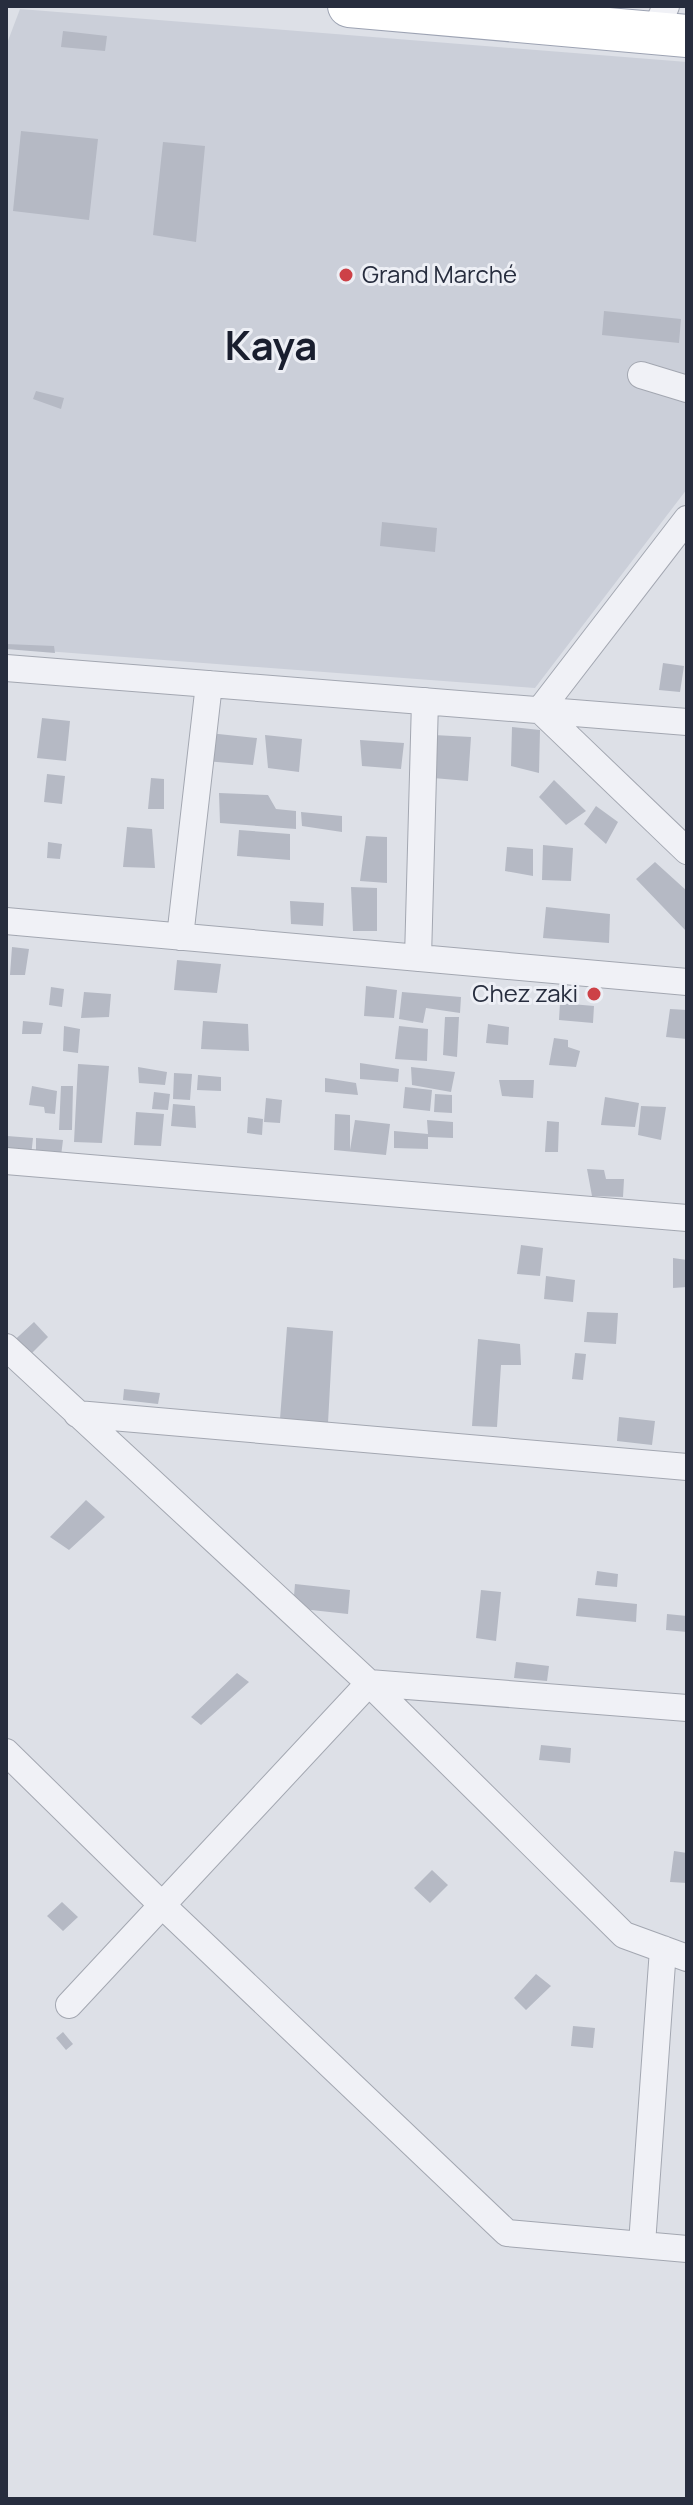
<svg xmlns="http://www.w3.org/2000/svg" width="693" height="2505" font-family="Manrope,sans-serif">
  <style>
    .built { fill: #cbcfd9 }
    .building { fill: #b5b9c4 }
    .lines { fill: none; stroke-linecap: round; stroke-linejoin: round }
    .street-casing { stroke: #a3a7b1; stroke-width: 28 }
    .primary-casing { stroke: #9da3b3; stroke-width: 44 }
    .street { stroke: #f0f1f6; stroke-width: 26 }
    .primary { stroke: #fff; stroke-width: 42 }
    .poi-dot { fill: #cd4147; stroke: #edeff5; stroke-width: 3 }
    .labels { text-anchor: middle; stroke-width: 6; stroke-linejoin: round; paint-order: stroke }
    .poi-label { font-size: 24px; fill: #272d3e; stroke: #edeff5; text-anchor: start }
    .town-label { font-size: 40px; font-weight: bold; fill: #191e2e; stroke: #edeff5 }
  </style>
  <rect width="100%" height="100%" fill="#dde0e7"/>
  <!-- built -->
  <path class="built" d="M20,9l667,53v427l-152,199 -529,-40v-602z"/>
  <!-- building -->
  <path class="building" d="M63,31l44,5 -2,15 -44,-4z
    M21,131l77,8 -9,81 -76,-9z
    M163,142l42,4 -9,96 -43,-7z
    M604,311l77,8 -2,24 -77,-8z
    M36,391l28,7 -3,11 -28,-10z
    M382,522l55,6 -2,24 -55,-6z
    M6,644l48,2 1,7 -49,-4z
    M663,663l21,3 -4,26 -21,-2z
    M42,718l28,3 -4,40 -29,-3z
    M512,727l28,3 -1,43 -28,-7z
    M209,733l48,5 -4,27 -48,-4z
    M265,735l37,4 -3,33 -31,-4z
    M434,735l37,2 -3,44 -35,-3z
    M360,740l44,3 -3,26 -39,-3z
    M47,774l18,2 -3,28 -18,-2z
    M151,778l13,1v30h-16z
    M554,780l32,31 -20,14 -27,-28z
    M219,793l49,2 8,14 20,2v18l-76,-6z
    M596,806l22,16 -12,22 -22,-20z
    M301,812l41,4v16l-40,-6z
    M127,827l25,2 3,39 -32,-1z
    M239,830l51,4v26l-53,-4z
    M366,836l21,1v46l-27,-2z
    M48,842l14,2 -2,15 -13,-1z
    M543,845l30,3 -2,33 -29,-1z
    M507,847l26,2v27l-28,-5z
    M655,862l32,29v41l-51,-53z
    M351,887l26,1v43h-24z
    M290,901l34,2 -1,23 -32,-2z
    M546,907l64,7 -1,29 -66,-5z
    M12,947l17,2 -4,26h-15z
    M177,960l44,4 -4,29 -43,-3z
    M366,986l31,4 -3,28 -30,-2z
    M51,987l13,2 -2,18 -13,-2z
    M84,992l27,2 -2,23 -28,1z
    M402,992l59,5 -1,16 -34,-5 -3,15 -24,-4z
    M560,1003l34,3 -1,17 -34,-3z
    M670,1009l17,1v29l-21,-2z
    M445,1017h14l-2,40 -14,-2z
    M23,1021l20,2 -2,11h-19z
    M203,1021l45,3 1,27 -48,-2z
    M488,1024l21,3 -1,18 -22,-2z
    M64,1026l16,3 -2,24 -15,-2z
    M399,1026l29,3 -1,32 -32,-2z
    M554,1038l14,2v7l12,4 -4,16 -27,-2z
    M360,1063l39,6 -1,13 -38,-3z
    M78,1064l31,2 -7,77 -28,-1z
    M138,1067l29,5 -2,13 -26,-2z
    M411,1067l44,5 -4,20 -39,-7z
    M174,1073l18,1 -2,26 -17,-1z
    M198,1075l23,2v14l-24,-1z
    M325,1078l31,5 2,12 -33,-3z
    M499,1080h35l-1,18 -31,-2z
    M32,1086l25,5 -2,23 -10,-1 -1,-6 -15,-2z
    M61,1086h12l-1,44h-13z
    M405,1087l27,3 -2,21 -27,-3z
    M154,1092l16,2 -2,16 -16,-1z
    M435,1094l17,1v18l-18,-1z
    M605,1097l34,6 -4,24 -34,-2z
    M266,1098l16,2 -2,23 -16,-1z
    M173,1104l22,2 1,22 -25,-2z
    M641,1106l25,1 -5,33 -23,-5z
    M136,1112l28,2 -3,32 -27,-1z
    M335,1114l15,1v35l5,-30 35,4 -4,31 -52,-5z
    M248,1117l15,2 -1,16 -15,-2z
    M427,1120l26,2v16l-25,-1v12l-34,-1v-17l34,3z
    M547,1121l12,1 -1,30h-13z
    M7,1136l26,2 -2,18 -25,-1z
    M36,1138l27,2 -2,16 -25,-2z
    M587,1169l17,1 2,9h18l-1,18 -31,-1z
    M521,1245l22,3 -3,28 -23,-2z
    M673,1258l14,2v27l-14,1z
    M546,1276l29,4 -2,22 -29,-3z
    M587,1312l31,1 -2,31 -32,-2z
    M34,1322l14,15 -28,28 -14,-17z
    M287,1327l46,4 -5,92 -48,-4z
    M478,1339l42,5 1,21h-20l-4,62 -25,-1z
    M575,1353l11,1 -3,26 -11,-1z
    M124,1389l36,4 -2,11 -35,-4z
    M619,1417l36,4 -3,24 -35,-4z
    M86,1500l19,17 -36,33 -19,-13z
    M597,1571l21,3 -1,13 -22,-2z
    M295,1584l55,6 -2,24 -55,-6z
    M481,1590l20,2 -5,49 -20,-3z
    M578,1598l59,6 -1,18 -60,-6z
    M667,1614l20,2v16l-21,-2z
    M516,1662l33,4 -2,15 -33,-3z
    M237,1673l12,9 -48,43 -10,-8z
    M541,1745l30,3 -1,15 -31,-3z
    M674,1851l13,2v30l-17,-1z
    M432,1870l16,15 -18,18 -16,-15z
    M62,1902l16,15 -15,14 -16,-15z
    M536,1974l15,12 -25,24 -12,-12z
    M573,2026l22,2 -2,20 -22,-2z
    M63,2032l10,12 -7,6 -10,-12z"/>
  <g class="lines">
    <!-- street casing -->
    <g class="street-casing">
      <path id="street" d="M654,33l12,-27
        M641,375l46,14
        M687,519l-147,191 147,141
        M6,668l681,54
        M6,921l681,61
        M180,937l29,-253
        M418,958l7,-257
        M6,1161l681,57
        M6,1347l363,336 255,252 63,23
        M77,1414l610,53
        M6,1752l156,153 345,328 180,16
        M69,2005l300,-322 318,25
        M642,2244l21,-295"/>
    </g>
    <!-- primary casing -->
    <g class="primary-casing">
      <path id="primary" d="M349,6l338,30"/>
    </g>
    <!-- street -->
    <use href="#street" class="street"/>
    <!-- primary -->
    <use href="#primary" class="primary"/>
  </g>
  <!-- markers -->
  <g class="poi-dot">
    <circle cx="346" cy="275" r="8"/>
    <circle cx="594" cy="994" r="8"/>
  </g>
  <g class="labels">
    <!-- poi labels -->
    <g class="poi-label">
      <text x="362" y="283">Grand Marché</text>
      <text x="578" y="1002" text-anchor="end">Chez zaki</text>
    </g>
    <!-- town labels -->
    <g class="town-label">
      <text x="271" y="360">Kaya</text>
    </g>
  </g>
  <!-- border -->
  <rect width="693" height="2505" fill="none" stroke="#272d3e" stroke-width="16"/>
</svg>
